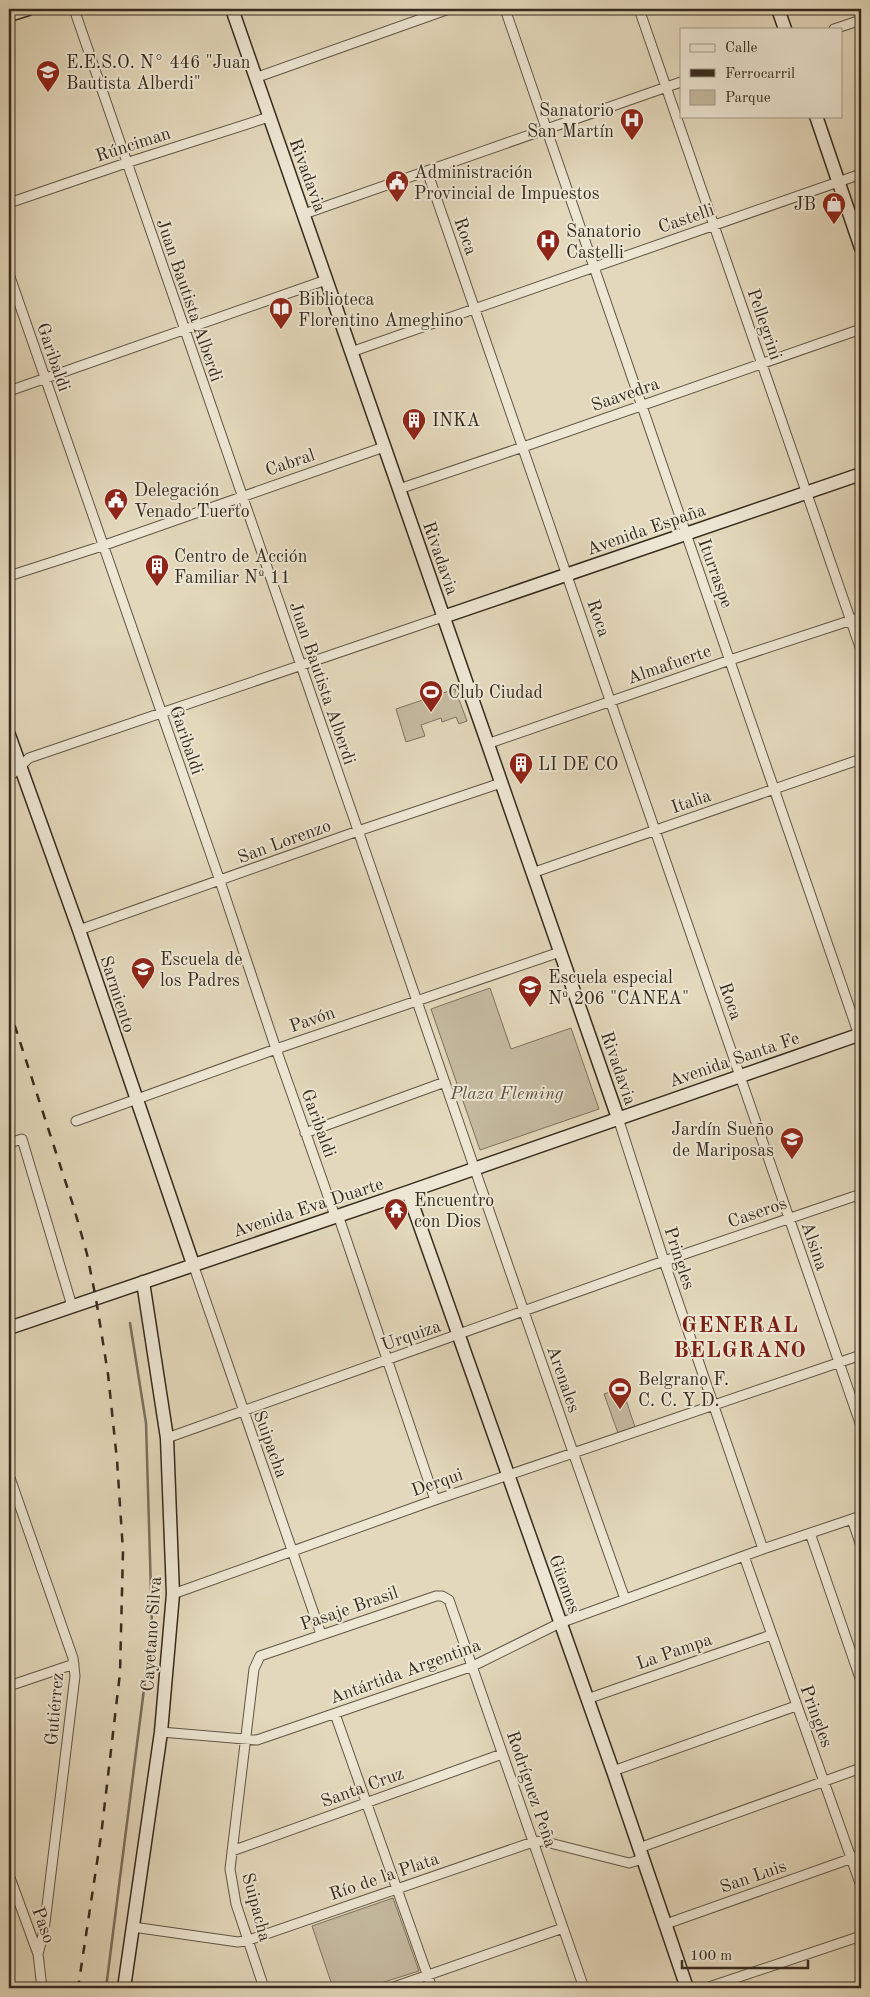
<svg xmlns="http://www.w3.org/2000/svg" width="870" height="1997" font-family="'Old Standard TT',serif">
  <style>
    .green { fill: #c5baa0; stroke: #7d725f }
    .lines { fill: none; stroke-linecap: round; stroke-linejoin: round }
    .stream { stroke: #7a6f5c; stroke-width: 2.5 }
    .street-casing { stroke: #605645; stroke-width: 11 }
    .secondary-casing { stroke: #352a1e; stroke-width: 15 }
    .street { stroke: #ede6d3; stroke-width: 9 }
    .secondary { stroke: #ede6d3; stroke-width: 12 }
    .rail { stroke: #352a1e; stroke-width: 2.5; stroke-dasharray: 9 9; stroke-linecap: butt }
    .labels { text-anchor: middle; stroke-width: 4; stroke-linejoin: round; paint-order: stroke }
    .poi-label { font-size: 18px; fill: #352a1e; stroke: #ede6d3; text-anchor: start }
    .street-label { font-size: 18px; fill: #352a1e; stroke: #ede6d3 }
    .park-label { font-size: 18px; font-style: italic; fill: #594e3e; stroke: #ede6d3 }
    .district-label { font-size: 22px; font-weight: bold; letter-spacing: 1px; fill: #7a1f14; stroke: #ede6d3 }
  </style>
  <rect width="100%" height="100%" fill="#e3d8bb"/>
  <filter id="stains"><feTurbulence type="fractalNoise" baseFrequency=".004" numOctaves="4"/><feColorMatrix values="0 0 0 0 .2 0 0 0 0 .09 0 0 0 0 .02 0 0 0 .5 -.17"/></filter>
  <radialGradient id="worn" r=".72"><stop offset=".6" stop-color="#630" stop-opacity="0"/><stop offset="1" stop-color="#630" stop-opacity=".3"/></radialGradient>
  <!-- green -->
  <path class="green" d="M455,689l12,32 -8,3 -3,-7 -14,5 -1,-4 -20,7 4,11 -19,6 -10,-33z
    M490,988l21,61 60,-21 28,81 -119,41 -49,-141z
    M622,1388l13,39 -17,6 -14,-39z
    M393,1898l26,73 -54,17h-32l-21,-62z"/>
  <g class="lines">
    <!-- stream -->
    <path class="stream" d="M106,1988l46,-362 -6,-203 -16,-100"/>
    <!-- street casing -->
    <g class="street-casing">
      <path id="street" d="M74,9c103,304 210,607 315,911 78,226 155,453 236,679
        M505,9l356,1032
        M639,9l222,641
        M834,29l27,-9
        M255,78l194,-69
        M427,171l434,1255
        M9,203l117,-40 143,-46
        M304,214l377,-132
        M9,274l211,607 56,168 59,167
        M351,352l510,-178
        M9,391l317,-111
        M399,489l124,-42 338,-118
        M9,576l93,-30 282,-99
        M487,744l243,-84 131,-43
        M9,777l20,-19 414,-141
        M532,873l329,-114
        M79,930l279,-99 143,-48
        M618,1118l46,143 99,288
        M76,1121l200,-72 284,-97
        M305,1133l140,-51
        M9,1143l13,-4 50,167
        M338,1215l97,285
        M193,1264l128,370
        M167,1438l497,-177 197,-67
        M9,1475l64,183 2,18 -31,255 -6,23
        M852,1519l9,27
        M810,1533l51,148
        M744,1556l117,330
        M173,1594l262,-94 426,-145
        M9,1686l65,-22
        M587,1699l184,-64
        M335,1714l97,274
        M161,1732l96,8 216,-74 87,-43 203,-74 98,-33
        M613,1771l183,-65
        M639,1848l222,-80
        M232,1851l270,-97
        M9,1875l29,79 4,34
        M666,1924l195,-69
        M133,1927l105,15 11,-2 284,-98 9,-1 87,22 14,-4
        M264,1988l-28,-84 -6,-35 24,-200 6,-13 176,-60h6l7,4 135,388
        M391,1988l172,-60
        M706,1988l155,-52"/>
    </g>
    <!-- secondary casing -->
    <g class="secondary-casing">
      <path id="secondary" d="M232,9l386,1109
        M778,9l7,20
        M9,15l19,-6
        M816,116l45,132
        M443,617l418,-143
        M9,735l70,195 114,334
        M408,1192l205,579 74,217
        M9,1328l399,-136 453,-158
        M124,1988l37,-256 12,-138 -6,-156 -24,-156"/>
    </g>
    <!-- street -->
    <use href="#street" class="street"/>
    <!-- secondary -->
    <use href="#secondary" class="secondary"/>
    <!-- rail -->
    <path class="rail" d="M9,1008l65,200 13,46 9,45 12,75 9,86 6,91 -3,122 -19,163 -23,152"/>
  </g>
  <!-- icons -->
  <defs>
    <g id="school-pin" transform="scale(1.25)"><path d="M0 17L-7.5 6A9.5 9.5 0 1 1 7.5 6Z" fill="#8f2418" stroke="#ede6d3"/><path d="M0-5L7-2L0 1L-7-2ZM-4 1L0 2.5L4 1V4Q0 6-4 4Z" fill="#fff"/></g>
    <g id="hospital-pin" transform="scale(1.25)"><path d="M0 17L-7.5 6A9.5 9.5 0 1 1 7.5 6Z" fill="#8f2418" stroke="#ede6d3"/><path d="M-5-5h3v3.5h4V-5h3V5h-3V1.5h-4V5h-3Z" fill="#fff"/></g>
    <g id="civic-pin" transform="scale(1.25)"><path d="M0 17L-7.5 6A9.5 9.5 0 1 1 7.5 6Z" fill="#8f2418" stroke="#ede6d3"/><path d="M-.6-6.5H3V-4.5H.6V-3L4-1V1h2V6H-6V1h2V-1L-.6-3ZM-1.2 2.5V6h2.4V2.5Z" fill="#fff"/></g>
    <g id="shop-pin" transform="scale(1.25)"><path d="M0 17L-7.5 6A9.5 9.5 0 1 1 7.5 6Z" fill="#8f2418" stroke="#ede6d3"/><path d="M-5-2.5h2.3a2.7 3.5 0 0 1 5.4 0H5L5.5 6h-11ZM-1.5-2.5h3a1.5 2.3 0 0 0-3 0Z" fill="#fff"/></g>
    <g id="library-pin" transform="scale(1.25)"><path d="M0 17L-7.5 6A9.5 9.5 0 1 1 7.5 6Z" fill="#8f2418" stroke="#ede6d3"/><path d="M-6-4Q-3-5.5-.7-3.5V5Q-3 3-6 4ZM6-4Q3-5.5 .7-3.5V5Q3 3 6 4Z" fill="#fff"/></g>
    <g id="building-pin" transform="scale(1.25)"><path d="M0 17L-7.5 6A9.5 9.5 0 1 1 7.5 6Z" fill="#8f2418" stroke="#ede6d3"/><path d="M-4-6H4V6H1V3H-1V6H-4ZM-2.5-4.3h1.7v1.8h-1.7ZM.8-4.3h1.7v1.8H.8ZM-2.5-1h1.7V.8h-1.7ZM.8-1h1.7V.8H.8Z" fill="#fff"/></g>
    <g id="stadium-pin" transform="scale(1.25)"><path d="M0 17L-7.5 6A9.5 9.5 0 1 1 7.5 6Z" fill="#8f2418" stroke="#ede6d3"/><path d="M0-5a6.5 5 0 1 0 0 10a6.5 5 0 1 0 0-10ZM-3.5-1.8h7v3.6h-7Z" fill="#fff"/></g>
    <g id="temple-pin" transform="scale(1.25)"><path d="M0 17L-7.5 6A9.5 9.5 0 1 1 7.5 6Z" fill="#8f2418" stroke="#ede6d3"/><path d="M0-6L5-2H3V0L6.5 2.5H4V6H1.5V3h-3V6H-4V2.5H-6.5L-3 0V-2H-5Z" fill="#fff"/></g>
  </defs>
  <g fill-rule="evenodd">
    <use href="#school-pin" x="48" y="72"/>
    <use href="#hospital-pin" x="632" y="120"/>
    <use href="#civic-pin" x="397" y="182"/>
    <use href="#shop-pin" x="834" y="204"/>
    <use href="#hospital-pin" x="548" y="241"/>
    <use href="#library-pin" x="281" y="309"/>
    <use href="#building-pin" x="414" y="420"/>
    <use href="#civic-pin" x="116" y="500"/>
    <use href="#building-pin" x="157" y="566"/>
    <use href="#stadium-pin" x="431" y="692"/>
    <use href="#building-pin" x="521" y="764"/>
    <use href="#school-pin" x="143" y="969"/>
    <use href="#school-pin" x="530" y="987"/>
    <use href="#school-pin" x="792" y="1139"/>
    <use href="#temple-pin" x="396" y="1210"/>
    <use href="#stadium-pin" x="620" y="1389"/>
  </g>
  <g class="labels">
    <!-- poi labels -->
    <g class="poi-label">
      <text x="66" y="68">E.E.S.O. N° 446 "Juan<tspan x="66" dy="21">Bautista Alberdi"</tspan></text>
      <text x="614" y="116" text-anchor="end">Sanatorio<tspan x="614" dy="21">San Martín</tspan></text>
      <text x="414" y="178">Administración<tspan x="414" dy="21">Provincial de Impuestos</tspan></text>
      <text x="816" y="210" text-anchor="end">JB</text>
      <text x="566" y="237">Sanatorio<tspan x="566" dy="21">Castelli</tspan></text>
      <text x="298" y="305">Biblioteca<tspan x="298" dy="21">Florentino Ameghino</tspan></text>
      <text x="432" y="426">INKA</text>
      <text x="134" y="496">Delegación<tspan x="134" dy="21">Venado Tuerto</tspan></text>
      <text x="174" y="562">Centro de Acción<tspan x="174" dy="21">Familiar Nº 11</tspan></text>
      <text x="448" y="698">Club Ciudad</text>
      <text x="538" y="770">LI DE CO</text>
      <text x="160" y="965">Escuela de<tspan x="160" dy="21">los Padres</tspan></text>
      <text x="548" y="983">Escuela especial<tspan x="548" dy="21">Nº 206 "CANEA"</tspan></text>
      <text x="774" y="1135" text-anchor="end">Jardín Sueño<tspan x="774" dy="21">de Mariposas</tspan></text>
      <text x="414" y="1206">Encuentro<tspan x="414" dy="21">con Dios</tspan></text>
      <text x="638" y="1385">Belgrano F.<tspan x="638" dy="21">C. C. Y D.</tspan></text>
    </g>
    <!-- street labels -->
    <g class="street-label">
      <text transform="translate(133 144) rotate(-18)" y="6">Rúnciman</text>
      <text transform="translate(308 175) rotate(70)" y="6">Rivadavia</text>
      <text transform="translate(686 218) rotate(-19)" y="6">Castelli</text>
      <text transform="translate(466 236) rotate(71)" y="6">Roca</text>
      <text transform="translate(190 300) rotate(71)" y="6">Juan Bautista Alberdi</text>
      <text transform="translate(765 324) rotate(71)" y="6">Pellegrini</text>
      <text transform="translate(54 357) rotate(71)" y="6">Garibaldi</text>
      <text transform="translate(625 394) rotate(-19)" y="6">Saavedra</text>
      <text transform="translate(290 462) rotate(-19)" y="6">Cabral</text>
      <text transform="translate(646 529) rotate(-19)" y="6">Avenida España</text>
      <text transform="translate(441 558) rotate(71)" y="6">Rivadavia</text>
      <text transform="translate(716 573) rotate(70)" y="6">Iturraspe</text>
      <text transform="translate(599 618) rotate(71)" y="6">Roca</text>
      <text transform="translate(669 664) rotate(-19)" y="6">Almafuerte</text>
      <text transform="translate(323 683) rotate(71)" y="6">Juan Bautista Alberdi</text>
      <text transform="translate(187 740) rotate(71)" y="6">Garibaldi</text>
      <text transform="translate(691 801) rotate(-19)" y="6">Italia</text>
      <text transform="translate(284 841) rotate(-20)" y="6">San Lorenzo</text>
      <text transform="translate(118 994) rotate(72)" y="6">Sarmiento</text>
      <text transform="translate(731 1001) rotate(71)" y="6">Roca</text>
      <text transform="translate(312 1019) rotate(-19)" y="6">Pavón</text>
      <text transform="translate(734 1059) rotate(-19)" y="6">Avenida Santa Fe</text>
      <text transform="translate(619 1068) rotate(71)" y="6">Rivadavia</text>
      <text transform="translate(319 1123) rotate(70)" y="6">Garibaldi</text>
      <text transform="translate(308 1207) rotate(-18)" y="6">Avenida Eva Duarte</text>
      <text transform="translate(757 1212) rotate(-19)" y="6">Caseros</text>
      <text transform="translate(815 1246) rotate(71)" y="6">Alsina</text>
      <text transform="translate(680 1258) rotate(72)" y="6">Pringles</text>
      <text transform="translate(411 1335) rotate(-19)" y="6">Urquiza</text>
      <text transform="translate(564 1379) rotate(71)" y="6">Arenales</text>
      <text transform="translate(271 1444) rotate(70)" y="6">Suipacha</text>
      <text transform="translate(437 1482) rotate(-19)" y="6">Derqui</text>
      <text transform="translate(565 1584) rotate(70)" y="6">Güemes</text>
      <text transform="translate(349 1608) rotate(-19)" y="6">Pasaje Brasil</text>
      <text transform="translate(151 1634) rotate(-86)" y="6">Cayetano Silva</text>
      <text transform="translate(674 1651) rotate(-19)" y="6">La Pampa</text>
      <text transform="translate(405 1671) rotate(-20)" y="6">Antártida Argentina</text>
      <text transform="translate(54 1709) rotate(-85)" y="6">Gutiérrez</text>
      <text transform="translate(817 1716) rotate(70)" y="6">Pringles</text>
      <text transform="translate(362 1787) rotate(-20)" y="6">Santa Cruz</text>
      <text transform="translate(532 1789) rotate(71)" y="6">Rodríguez Peña</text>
      <text transform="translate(384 1876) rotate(-19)" y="6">Río de la Plata</text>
      <text transform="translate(753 1876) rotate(-19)" y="6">San Luis</text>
      <text transform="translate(257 1907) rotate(75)" y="6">Suipacha</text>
      <text transform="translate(44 1925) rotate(70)" y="6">Paso</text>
    </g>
    <!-- park labels -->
    <g class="park-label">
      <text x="507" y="1099">Plaza Fleming</text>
    </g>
    <!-- district labels -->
    <g class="district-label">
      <text x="740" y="1332">GENERAL<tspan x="740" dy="25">BELGRANO</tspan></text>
    </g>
  </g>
  <!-- margin -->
  <rect width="870" height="1997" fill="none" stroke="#e3d8bb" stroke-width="30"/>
  <rect x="10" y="10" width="850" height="1977" fill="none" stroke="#352a1e" stroke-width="2.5"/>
  <rect x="15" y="15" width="840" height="1967" fill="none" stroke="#352a1e"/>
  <!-- legend -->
  <rect x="680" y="28" width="162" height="90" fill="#ede6d3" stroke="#a39b8b"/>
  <rect x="690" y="44" width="25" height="8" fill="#ede6d3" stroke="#a39b8b"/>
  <text x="725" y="52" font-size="15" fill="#352a1e">Calle</text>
  <rect x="690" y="69" width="25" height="8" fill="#352a1e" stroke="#a39b8b"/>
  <text x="725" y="78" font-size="15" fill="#352a1e">Ferrocarril</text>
  <rect x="690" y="90" width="25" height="15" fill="#c5baa0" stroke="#a39b8b"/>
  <text x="725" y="102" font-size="15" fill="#352a1e">Parque</text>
  <!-- scale -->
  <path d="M682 1960v8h126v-8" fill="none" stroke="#352a1e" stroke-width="2.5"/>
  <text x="690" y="1960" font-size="15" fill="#352a1e" stroke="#ede6d3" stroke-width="4" paint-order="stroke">100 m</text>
  <rect width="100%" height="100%" filter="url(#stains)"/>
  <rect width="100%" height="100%" fill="url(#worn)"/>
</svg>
